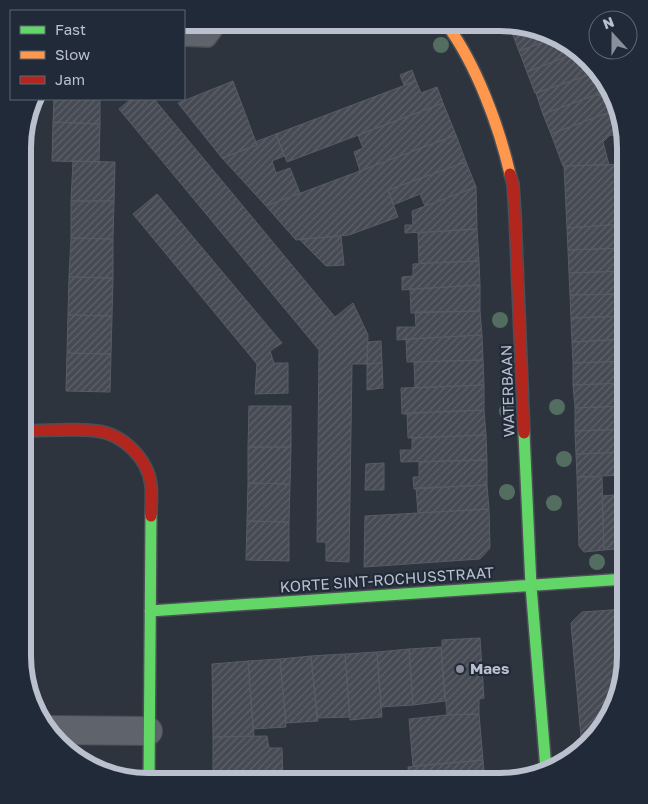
<svg xmlns="http://www.w3.org/2000/svg" width="648" height="804" font-family="'Golos Text',sans-serif">
  <style>
    .building { fill: url(#building-hatch); stroke: #575c65 }
    .lines { fill: none; stroke-linecap: round; stroke-linejoin: round }
    .lane-casing { stroke: #4b4f56; stroke-width: 18 }
    .street-casing { stroke: #4b4f56; stroke-width: 30 }
    .fast-casing { stroke: #4b4f56; stroke-width: 14 }
    .slow-casing { stroke: #4b4f56; stroke-width: 14 }
    .jam-casing { stroke: #4b4f56; stroke-width: 14 }
    .lane { stroke: #5f636b; stroke-width: 15 }
    .street { stroke: #5f636b; stroke-width: 28 }
    .fast { stroke: #63d668; stroke-width: 11 }
    .slow { stroke: #ff974d; stroke-width: 11 }
    .jam { stroke: #b3261e; stroke-width: 11 }
    .tree { fill: #536e61 }
    .poi-dot { fill: #898f9b; stroke: #212a39; stroke-width: 2 }
    .labels { text-anchor: middle; stroke-width: 4.5; stroke-linejoin: round; paint-order: stroke }
    .street-label { font-size: 15px; fill: #bac0cd; stroke: #212a39 }
    .poi-label { font-size: 15px; font-weight: bold; fill: #bac0cd; stroke: #212a39; text-anchor: start }
    .rim { fill: none; stroke: #bac0cd; stroke-width: 6 }
  </style>
  <defs>
    <pattern id="building-hatch" width="6" height="6" patternUnits="userSpaceOnUse" patternTransform="scale(1.25)"><rect width="6" height="6" fill="#464a52"/><path d="M-1 1l2-2M0 6l6-6M5 7l2-2" fill="none" stroke="#5f626a"/></pattern>
  </defs>
  <rect width="100%" height="100%" fill="#2e343e"/>
  <!-- building -->
  <path class="building" d="M521,26l34,12 -36,13 -8,-21z
    M555,38l15,6 8,8 -51,20 -8,-21z
    M578,52l10,11 4,11 -57,19 -8,-21z
    M412,70l4,11 -12,4 -4,-10z
    M592,74l8,21h-5l-52,19 -7,-21z
    M233,81l24,64 -35,13 -44,-55z
    M416,81l5,12 16,-6 6,16 -156,59 -11,-28z
    M595,95h14v8h4l3,11h-12l-53,20 -8,-20z
    M54,99h46v25l-47,-2z
    M131,99h23l181,218 18,-14 15,32 -1,29h-15l-3,198 -23,-1v-19h-9l2,-192 -200,-241z
    M443,103l13,32 -96,36 -6,-19 9,-4 -5,-13z
    M604,114h12l6,22 -12,-1 -7,7 6,23 -46,1 -12,-32z
    M53,122l47,2 -1,38 -47,-1z
    M276,134l8,22 -12,5 4,12 14,-5 10,25 -34,13 -44,-48 35,-13 -2,-3z
    M456,135l10,27 -78,28 10,27 -49,18 -53,5 -30,-34z
    M73,161l42,1 -1,39h-43z
    M466,162l10,25 -51,19 -5,-12 -27,11 -5,-15z
    M625,164v60l-58,4 -3,-62z
    M476,187l1,42 -72,4v-8h8l-1,-14z
    M157,194l125,149 -12,8 4,12h14v30l-33,1 2,-30 -124,-150z
    M71,201h43l-1,38 -42,-1z
    M625,224v24l-57,2 -1,-22z
    M477,229l2,32 -60,2 -1,-30z
    M341,236l3,29 -18,1 -27,-27z
    M71,238l42,1v39l-44,-1z
    M625,248v23l-56,2 -1,-23z
    M479,261l1,24 -78,5v-13l11,-1v-12z
    M625,271v23l-55,1 -1,-22z
    M69,277l44,1 -1,38 -44,-1z
    M480,285v26l-69,2 -1,-24z
    M625,294v22l-54,2 -1,-23z
    M480,311l2,24 -85,5v-13h19l-1,-15z
    M68,315l44,1 -1,38 -44,-1z
    M625,316v23l-53,3 -1,-24z
    M482,335l1,25 -76,2 -1,-23z
    M625,339v22l-52,2 -1,-21z
    M381,341l1,22 -15,1 1,-22z
    M67,353l44,1 -1,38 -44,-1z
    M483,360l1,25 -69,3 -1,-26z
    M625,361v22l-52,2v-22z
    M382,363l1,25 -16,2v-26z
    M625,383v23l-50,2 -2,-23z
    M484,385v25l-82,4 -1,-26z
    M249,406h42v41h-43z
    M625,406v23l-50,2v-23z
    M484,410l2,25 -78,3 -1,-25z
    M625,429v23l-49,2 -1,-23z
    M486,435l1,25 -86,2 -1,-12h12v-12z
    M248,447h43l-1,37 -42,-1z
    M625,452v23l-48,2 -1,-23z
    M487,460v25l-73,4 -1,-12h6v-15z
    M384,463v27h-19l1,-26z
    M577,477h25l2,73 -20,2 -5,-6z
    M248,483l42,1 -1,38 -42,-1z
    M487,485l2,24 -71,4 -2,-25z
    M625,494v54l-21,2 -2,-54z
    M489,509l1,39 -10,11 -116,8 1,-51z
    M247,521l42,1v39l-43,-1z
    M625,609v55l-21,61 -11,11 -12,1 -10,-114 11,-11z
    M480,638l4,60 -5,1v15l-32,1 -6,-68h1v-7z
    M441,647l4,54 -32,4 -4,-56z
    M409,649l4,56 -32,2 -4,-55z
    M377,652l5,65 -32,3 -5,-66z
    M345,654l5,63 -33,1 -6,-62z
    M311,656l7,65 -32,2 -6,-64z
    M280,659l6,68 -33,2 -5,-68z
    M248,661l6,75 -41,1 -1,-73z
    M479,714l4,46 -70,6 -4,-47 38,-4z
    M267,736l2,12h13l1,33h-70v-44z
    M483,760l2,21h-76l-1,-14z"/>
  <g class="lines">
    <!-- lane casing -->
    <g class="lane-casing">
      <path id="lane" d="M184,38l24,1 8,-11"/>
    </g>
    <!-- street casing -->
    <g class="street-casing">
      <path id="street" d="M50,730l98,1"/>
    </g>
    <!-- fast casing -->
    <g class="fast-casing">
      <path id="fast" d="M524,433l7,153 15,184
        M150,611l475,-32
        M149,781l2,-265"/>
    </g>
    <!-- slow casing -->
    <g class="slow-casing">
      <path id="slow" d="M447,25c29,39 52,101 63,149"/>
    </g>
    <!-- jam casing -->
    <g class="jam-casing">
      <path id="jam" d="M510,174l3,10 2,31 9,218
        M23,431c24,0 50,-3 74,0 26,3 51,28 54,54 1,10 0,21 0,31"/>
    </g>
    <!-- lane -->
    <use href="#lane" class="lane"/>
    <!-- street -->
    <use href="#street" class="street"/>
    <!-- fast -->
    <use href="#fast" class="fast"/>
    <!-- slow -->
    <use href="#slow" class="slow"/>
    <!-- jam -->
    <use href="#jam" class="jam"/>
  </g>
  <!-- trees -->
  <g class="tree">
    <circle cx="441" cy="45" r="8"/>
    <circle cx="500" cy="320" r="8"/>
    <circle cx="557" cy="407" r="8"/>
    <circle cx="507" cy="411" r="8"/>
    <circle cx="564" cy="459" r="8"/>
    <circle cx="507" cy="492" r="8"/>
    <circle cx="554" cy="503" r="8"/>
    <circle cx="597" cy="562" r="8"/>
  </g>
  <!-- markers -->
  <circle class="poi-dot" cx="460" cy="669" r="5"/>
  <g class="labels">
    <!-- street labels -->
    <g class="street-label">
      <text transform="translate(508 391) rotate(-92)" y="5">WATERBAAN</text>
      <text transform="translate(387 580) rotate(-4)" y="5">KORTE SINT-ROCHUSSTRAAT</text>
    </g>
    <!-- poi labels -->
    <g class="poi-label">
      <text x="470" y="674">Maes</text>
    </g>
  </g>
  <!-- crop -->
  <path d="M0 0H648V804H0ZM148 31H500A117 117 0 0 1 617 148V656A117 117 0 0 1 500 773H148A117 117 0 0 1 31 656V148A117 117 0 0 1 148 31Z" fill="#212a39" fill-rule="evenodd"/>
  <path class="rim" d="M148 31H500A117 117 0 0 1 617 148V656A117 117 0 0 1 500 773H148A117 117 0 0 1 31 656V148A117 117 0 0 1 148 31Z"/>
  <!-- legend -->
  <rect x="10" y="10" width="175" height="90" fill="#212a39" stroke="#5e6674"/>
  <rect x="20" y="26" width="25" height="8" fill="#63d668" stroke="#5e6674"/>
  <text x="55" y="35" font-size="15" fill="#bac0cd">Fast</text>
  <rect x="20" y="51" width="25" height="8" fill="#ff974d" stroke="#5e6674"/>
  <text x="55" y="60" font-size="15" fill="#bac0cd">Slow</text>
  <rect x="20" y="76" width="25" height="8" fill="#b3261e" stroke="#5e6674"/>
  <text x="55" y="85" font-size="15" fill="#bac0cd">Jam</text>
  <!-- north arrow -->
  <g transform="translate(613 35) rotate(339)"><circle r="24" fill="#212a39" stroke="#5e6674"/>
  <path d="M0-4L9 19L0 12L-9 19Z" fill="#898f9b"/>
  <text y="-8" font-size="14" font-weight="bold" text-anchor="middle" fill="#bac0cd">N</text>
  </g>
</svg>
